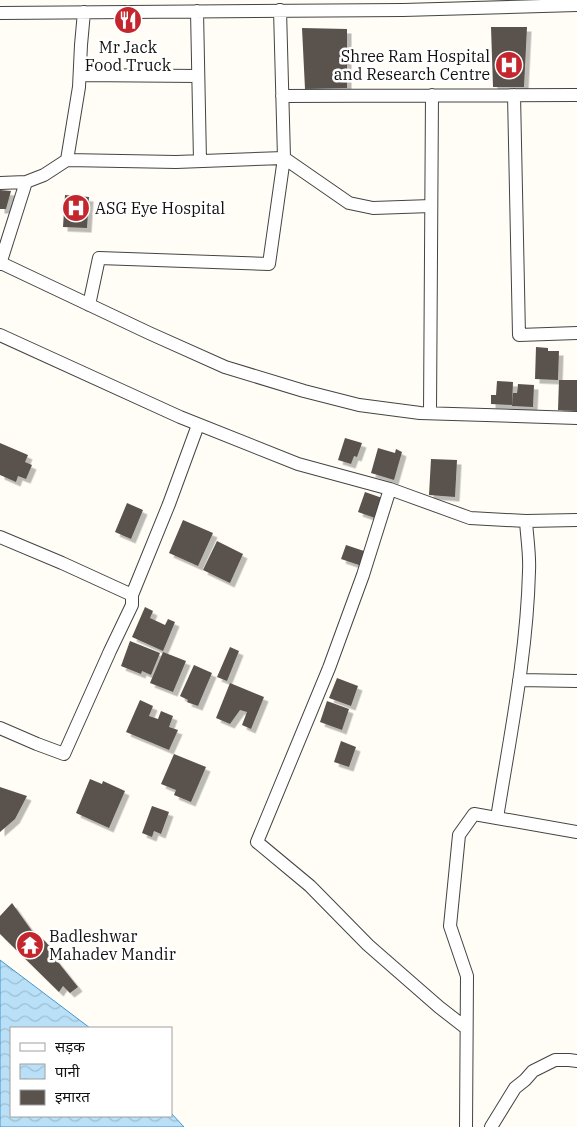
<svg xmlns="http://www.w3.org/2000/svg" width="577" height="1127" font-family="'IBM Plex Serif','Noto Sans Devanagari',serif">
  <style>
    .water { fill: url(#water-waves); stroke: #3f96cf }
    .building { fill: #5a524d; filter: url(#shadow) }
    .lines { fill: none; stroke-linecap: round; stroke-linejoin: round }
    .minor-casing { stroke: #444; stroke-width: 14 }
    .minor { stroke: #fff; stroke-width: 12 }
    .labels { text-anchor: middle; stroke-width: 5; stroke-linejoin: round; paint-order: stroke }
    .poi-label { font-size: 16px; fill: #111; stroke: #fff; text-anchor: start }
  </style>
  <defs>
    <pattern id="water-waves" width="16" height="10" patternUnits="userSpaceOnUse" patternTransform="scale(1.25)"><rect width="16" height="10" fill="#b9e0f7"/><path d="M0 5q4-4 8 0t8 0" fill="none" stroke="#9ebfd3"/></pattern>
    <filter id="shadow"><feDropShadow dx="4.5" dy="4.5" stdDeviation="0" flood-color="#0004"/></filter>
  </defs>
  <rect width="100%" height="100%" fill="#fffdf5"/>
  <!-- water -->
  <path class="water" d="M0,960l90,68h-79v88h160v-3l13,14h-184z"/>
  <!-- building -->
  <path class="building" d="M491,27h36l-3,60h-31z
    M302,28l45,1v59l-42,1z
    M0,190l11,1 -5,18h-6z
    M65,195l24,2 -2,31 -24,-1z
    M536,347l12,1v3h11l-1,29 -23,-1z
    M559,380h18v31l-19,-1z
    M497,381l16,1 -1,23 -21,-1v-9h5z
    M518,384l16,1 -1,22 -21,-1 1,-13h4z
    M345,438l17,5 -5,14 -3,-1 -3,8 -13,-4z
    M0,443l28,12 -3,7 7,3 -6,14 -8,-3 -2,6 -16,-7z
    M378,448l17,5 1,-4 6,3 -8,28 -23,-7z
    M431,459l26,1 -2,37 -26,-2z
    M365,492l20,7 -7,20 -20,-7z
    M127,503l16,7 -12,29 -16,-7z
    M183,520l30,13 -15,33 -29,-13z
    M217,541l26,13 -13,29 -27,-13z
    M346,545l21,7 -5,14 -21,-7z
    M145,607l8,4 -3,7 15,7 3,-6 7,3 -12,29 -31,-14z
    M130,641l30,12 -9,22 -9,-4 -1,3 -20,-8z
    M230,647l9,4 -12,30 -10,-4z
    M163,652l23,9 -13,31 -23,-9z
    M194,665l18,8 -14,33 -11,-4 1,-2 -8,-4z
    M337,678l21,8 -7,20 -22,-8z
    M230,683l34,14 -13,32 -9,-4 5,-13 -7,-2 -10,14 -14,-6z
    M140,700l13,6 -4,10 9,3 3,-8 12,5 -4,11 9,3 -9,20 -43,-18z
    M327,701l22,8 -7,21 -22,-8z
    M341,741l15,6 -7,20 -15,-5z
    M174,754l32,13 -15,35 -17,-7 2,-5 -15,-6z
    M90,779l12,5 1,-3 22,10 -16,37 -33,-15z
    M0,787l27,9 -12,23 -15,13z
    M152,806l17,6 -8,22 -7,-3 -2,6 -10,-4z
    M12,903l25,35 3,-2 16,17 -2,4 24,30 -8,6 -7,-7 -4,6 -59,-58v-18z"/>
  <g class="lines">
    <!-- minor casing -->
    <g class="minor-casing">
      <path id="minor" d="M197,11l3,150
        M0,13l403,-3 174,-5
        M80,75l118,1
        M514,95l5,240 58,-2
        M282,96l295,-1
        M67,160l109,2 108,-4 -4,-148
        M0,183l26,-1 18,-7 23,-15 12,-73 2,-42 3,-33
        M1,263l148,70 76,34 79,24 55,14 61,8 157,5
        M0,264l26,-82
        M89,305l10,-47 170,6 15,-106 65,45 24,5 58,-2
        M0,335l180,82 118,47 92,25 80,29 56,3 51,-1
        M430,413l2,-318
        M390,489l-27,86 -34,93 -72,174 53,44 58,59 71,62 27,21
        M0,537l62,26 70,32v10l-22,46 -46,103 -27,-10 -37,-16
        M132,595l37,-91 29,-79
        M519,680l58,1
        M497,818c13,-82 30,-164 32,-247 1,-16 -2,-33 -3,-50
        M466,1127l1,-151 -17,-50 9,-91 15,-21 103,18
        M491,1127l24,-39 10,-8 8,-9 22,-11h14l8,1"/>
    </g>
    <!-- minor -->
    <use href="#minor" class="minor"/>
  </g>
  <!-- icons -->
  <defs>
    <g id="restaurant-disc" transform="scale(1.4375)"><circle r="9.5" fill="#c4262e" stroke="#fff"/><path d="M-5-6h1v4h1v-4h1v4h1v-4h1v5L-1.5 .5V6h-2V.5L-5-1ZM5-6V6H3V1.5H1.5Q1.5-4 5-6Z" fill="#fff"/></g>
    <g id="hospital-disc" transform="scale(1.4375)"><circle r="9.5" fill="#c4262e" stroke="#fff"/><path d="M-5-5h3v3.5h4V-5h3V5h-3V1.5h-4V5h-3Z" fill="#fff"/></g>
    <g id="temple-disc" transform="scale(1.4375)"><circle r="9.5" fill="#c4262e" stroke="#fff"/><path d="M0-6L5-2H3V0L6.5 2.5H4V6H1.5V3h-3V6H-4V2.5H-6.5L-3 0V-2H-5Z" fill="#fff"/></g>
  </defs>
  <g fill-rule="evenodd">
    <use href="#restaurant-disc" x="128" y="20"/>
    <use href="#hospital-disc" x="509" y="65"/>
    <use href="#hospital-disc" x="76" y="208"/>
    <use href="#temple-disc" x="30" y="945"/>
  </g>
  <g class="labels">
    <!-- poi labels -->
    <g class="poi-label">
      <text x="128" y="53" text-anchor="middle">Mr Jack<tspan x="128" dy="18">Food Truck</tspan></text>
      <text x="490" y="62" text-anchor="end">Shree Ram Hospital<tspan x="490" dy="18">and Research Centre</tspan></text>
      <text x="95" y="214">ASG Eye Hospital</text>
      <text x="49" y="942">Badleshwar<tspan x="49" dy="18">Mahadev Mandir</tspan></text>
    </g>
  </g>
  <!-- legend -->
  <rect x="10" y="1027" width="162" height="90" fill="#ffffff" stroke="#a0a0a0"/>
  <rect x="20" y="1043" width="25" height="8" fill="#ffffff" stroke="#a0a0a0"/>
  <text x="55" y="1052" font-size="15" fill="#111111">सड़क</text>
  <rect x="20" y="1064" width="25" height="15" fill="url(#water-waves)" stroke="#a0a0a0"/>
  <text x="55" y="1077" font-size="15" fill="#111111">पानी</text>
  <rect x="20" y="1090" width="25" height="15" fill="#5a524d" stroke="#a0a0a0"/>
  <text x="55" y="1102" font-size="15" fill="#111111">इमारत</text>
</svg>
